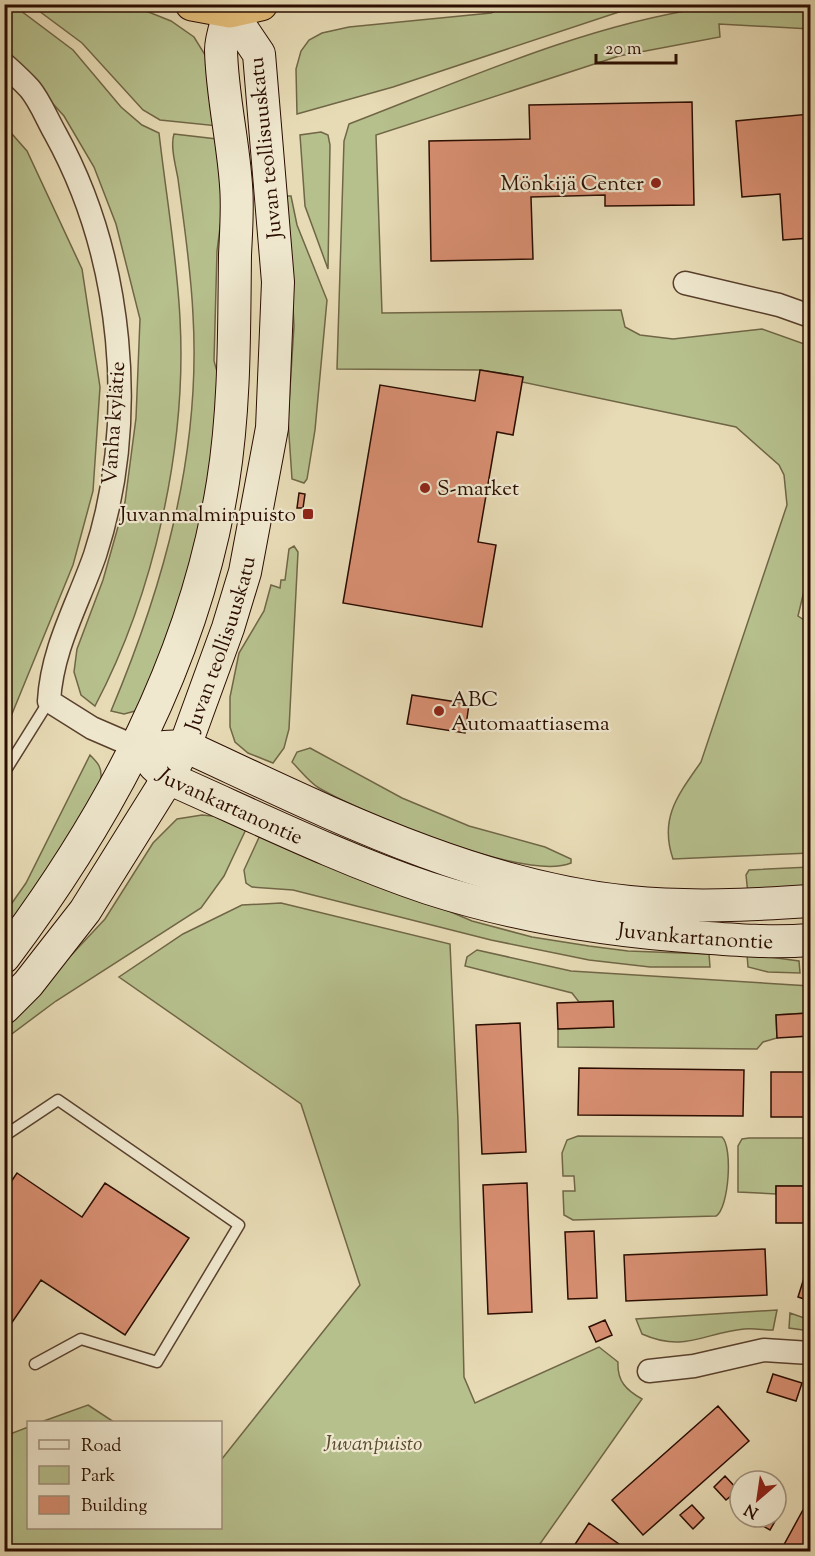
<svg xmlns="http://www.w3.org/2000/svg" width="815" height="1556" font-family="'Sorts Mill Goudy',serif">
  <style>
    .green { fill: #b6c08d; stroke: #706646; stroke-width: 1.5 }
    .building { fill: #d88f72; stroke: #2a0c00; stroke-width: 1.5 }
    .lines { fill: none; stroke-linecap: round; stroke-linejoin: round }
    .service-casing { stroke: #59402d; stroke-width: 13 }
    .minor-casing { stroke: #59402d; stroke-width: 25 }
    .secondary-casing { stroke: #2a0c00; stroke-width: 34 }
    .trunk-casing { stroke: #2a0c00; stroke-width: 35 }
    .service { stroke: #efe8cf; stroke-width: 10 }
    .minor { stroke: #efe8cf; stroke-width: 22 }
    .secondary { stroke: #efe8cf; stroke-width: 32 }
    .trunk { stroke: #e4be7a; stroke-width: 33 }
    .poi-dot { fill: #8f2418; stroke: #efe8cf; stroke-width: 2 }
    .labels { text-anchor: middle; stroke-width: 4.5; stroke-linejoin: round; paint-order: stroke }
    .street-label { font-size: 21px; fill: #2a0c00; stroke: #efe8cf }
    .poi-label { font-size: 21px; fill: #2a0c00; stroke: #efe8cf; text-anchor: end }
    .park-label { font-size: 21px; font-style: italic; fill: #5b4b31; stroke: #efe8cf }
  </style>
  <rect width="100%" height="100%" fill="#e7dbb5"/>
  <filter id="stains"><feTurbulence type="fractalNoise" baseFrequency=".00333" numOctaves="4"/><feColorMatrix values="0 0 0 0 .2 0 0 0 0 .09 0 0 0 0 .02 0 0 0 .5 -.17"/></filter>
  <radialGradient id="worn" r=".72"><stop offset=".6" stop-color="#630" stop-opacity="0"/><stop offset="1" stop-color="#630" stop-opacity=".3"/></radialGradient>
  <!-- green -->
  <path class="green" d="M4,5l13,3 56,42 48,57 21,18 17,8c7,62 18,124 21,186 7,127 -26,275 -85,387l-14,-11 -7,-23 3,-23 26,-69 22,-78 11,-84 4,-99 -24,-95 -22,-57 -30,-51 -59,-65z
    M31,5h100l40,16 23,16 13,21 11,68 -58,-6 -17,-10 -61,-67z
    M508,5h132l-247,82 -96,27 -1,-45 5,-18 8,-11 13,-7 27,-6 142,-14z
    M766,5h44v24l-91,-5 1,13 -101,19 -243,79 6,178 239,-3 4,17 15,8 33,4 89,-10 48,17v220l-12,50 12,8v229l-137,6c-14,-41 5,-64 28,-97l86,-257 -3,-30 -5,-10 -43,-38 -214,-45 1,-5 -43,-7 -143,-1 7,-228 5,-17c115,-44 231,-97 354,-116 20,-3 43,-3 63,-3z
    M5,126l22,25 55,118 18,118 -7,104 -20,74 -68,166z
    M321,132l7,3 2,10 -2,124 -23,-63 -5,-71z
    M174,134l43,5 8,50 -8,62 -3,110 9,32 -30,184 -54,133 -15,4 -13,-3c53,-126 90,-258 82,-396 -2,-46 -9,-91 -15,-136 -2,-12 -8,-33 -4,-45z
    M287,196h4l6,29 30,75 -12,130 -8,49 -3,4 -12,-4 -4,-59 6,-94z
    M294,546l4,6 -9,177 -5,19 -11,15 -25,-10 -13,-11 -5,-15v-30l9,-44 25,-42 7,-26 9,3 1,-8h4l4,-31z
    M310,748l92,50 67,28 76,21 26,12v4c-45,19 -209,-50 -252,-75 -10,-6 -19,-18 -27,-26l5,-10z
    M90,755c8,8 12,12 11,24 -2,31 -76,128 -96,159v-25l21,-30z
    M202,815l21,2 25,8 -24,51 -23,32 -145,93 -51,38v-18l42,-40 58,-62 48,-76 24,-24z
    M262,831l210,90 60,16 57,9 39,5 81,3 1,13h-60l-61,-7 -98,-20 -198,-50 -41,-3 -6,-4 -2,-13z
    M810,867v20l-62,7 -2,-19 3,-5z
    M281,903l169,41 8,177 6,256 11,26 124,-56 19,15c-1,19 8,28 24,37l-107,152h-530v-115l23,-9v101h192l1,-68 139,-175 -59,-181 -182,-127 64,-43 59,-29z
    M477,950l94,21 239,15v8l-5,1 1,18 -30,2 1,23 -14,4 -6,7 -199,-2v-18l55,-2v-26l-34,1 -7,-9 -107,-27 2,-9z
    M747,954l52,7 1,12 -32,-1 -20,-5z
    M578,1136l144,1c11,10 7,71 -6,79l-143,4 -9,-5 -1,-24h12l-1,-15h-11l-1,-23 5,-13z
    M749,1138h61v48h-34v8l-38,-2v-46l4,-7z
    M777,1310l-4,20c-9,0 -19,-2 -29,-1 -41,4 -59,24 -102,5l-6,-15z
    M790,1313l20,7v11l-21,-3z
    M88,1405l26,17h-73z"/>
  <!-- building -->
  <path class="building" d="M692,102l2,103 -89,1v-11l-74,2 2,62 -102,2 -2,-120 101,-2 -1,-34z
    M810,114v124l-27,2 -3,-46 -38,3 -6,-76z
    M480,370l43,7 -10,58 -16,-3 -19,110 18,3 -14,82 -139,-24 37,-218 95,16z
    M299,493l6,1 -2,14h-6z
    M810,577v16l-5,-2z
    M412,695l57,9 -4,29 -58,-9z
    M613,1001l1,26 -56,2 -1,-26z
    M809,1013l1,23 -33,2 -1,-23z
    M520,1023l6,129 -44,2 -6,-129z
    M579,1068l165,2 -1,46 -165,-1z
    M771,1072h39v45h-39z
    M17,1173l65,44 23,-34 84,55 -64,97 -84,-55 -37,54v-142z
    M527,1183l5,129 -44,2 -5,-129z
    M776,1186h34v37h-34z
    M594,1231l3,67 -29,1 -3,-67z
    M765,1249l2,46 -141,6 -2,-46z
    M810,1259v42l-12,-4z
    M605,1320l7,15 -16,7 -7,-15z
    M773,1374l29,9 -6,18 -29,-9z
    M718,1406l31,35 -106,94 -31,-35z
    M725,1476l13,14 -12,10 -12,-13z
    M810,1497v55h-30z
    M692,1505l12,13 -11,11 -13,-14z
    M776,1515l2,1 -8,14 -16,-9 3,-4z
    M589,1523l37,26 -2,3h-54z"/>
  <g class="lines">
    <!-- service casing -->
    <g class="service-casing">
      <path id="service" d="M4,773l45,-72
        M4,1136l54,-36 181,125 -82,137 -76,-23 -46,25"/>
    </g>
    <!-- minor casing -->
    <g class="minor-casing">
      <path id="minor" d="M4,64c9,8 18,16 26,25 10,12 17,30 25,44 68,123 84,287 40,422 -17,49 -43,93 -46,146l43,27 44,19
        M685,283l94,22 31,11
        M649,1371l45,-5 70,-16 46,3"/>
    </g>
    <!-- secondary casing -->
    <g class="secondary-casing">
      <g id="secondary">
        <path d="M164,747l21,-1c141,65 286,140 444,156 60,6 121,3 181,-1"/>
        <path id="s1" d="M154,765l14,13c86,38 171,80 260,110 87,28 179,43 269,49 38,3 75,6 113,3"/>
        <path d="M4,957c106,-141 191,-299 219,-475 12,-75 11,-152 12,-227 1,-23 3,-47 1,-70 -3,-45 -14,-90 -15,-135 0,-13 6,-27 9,-39"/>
        <path id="s2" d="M4,1008l24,-24 57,-73 83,-133 17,-32 43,-118 17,-56 27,-144 6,-146 -19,-228 -29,-43"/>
      </g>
    </g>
    <!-- trunk casing -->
    <g class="trunk-casing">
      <path id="trunk" d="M192,4l38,7 31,-7"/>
    </g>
    <!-- service -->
    <use href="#service" class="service"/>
    <!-- minor -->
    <use href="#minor" class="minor"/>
    <!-- secondary -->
    <use href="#secondary" class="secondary"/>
    <!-- trunk -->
    <use href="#trunk" class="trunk"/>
  </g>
  <!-- markers -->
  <g class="poi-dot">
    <circle cx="656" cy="183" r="6"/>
    <circle cx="425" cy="488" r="6"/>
    <rect x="302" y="508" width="12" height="12" rx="3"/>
    <circle cx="439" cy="711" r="6"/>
  </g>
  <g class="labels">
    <!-- street labels -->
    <g class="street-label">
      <text transform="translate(265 148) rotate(-96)" y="7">Juvan teollisuuskatu</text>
      <text transform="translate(113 423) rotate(-86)" y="7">Vanha kylätie</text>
      <text dy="7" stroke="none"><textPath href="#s2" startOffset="428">Juvan teollisuuskatu</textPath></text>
      <text dy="7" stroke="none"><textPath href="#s1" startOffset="88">Juvankartanontie</textPath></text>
      <text dy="7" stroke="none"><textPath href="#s1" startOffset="574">Juvankartanontie</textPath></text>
    </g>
    <!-- poi labels -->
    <g class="poi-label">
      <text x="644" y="190">Mönkijä Center</text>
      <text x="437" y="495" text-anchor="start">S-market</text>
      <text x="296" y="521">Juvanmalminpuisto</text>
      <text x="451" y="706" text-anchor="start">ABC<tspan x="451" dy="24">Automaattiasema</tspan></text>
    </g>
    <!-- park labels -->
    <g class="park-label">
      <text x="373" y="1450">Juvanpuisto</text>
    </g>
  </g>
  <!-- margin -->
  <rect width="815" height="1556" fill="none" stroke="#e7dbb5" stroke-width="24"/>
  <rect x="6" y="6" width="803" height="1544" fill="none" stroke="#2a0c00" stroke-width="3"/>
  <rect x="12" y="12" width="791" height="1532" fill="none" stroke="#2a0c00" stroke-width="1.5"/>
  <!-- legend -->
  <rect x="27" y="1421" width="195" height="108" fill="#efe8cf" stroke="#a0907c" stroke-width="1.5"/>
  <rect x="39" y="1440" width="30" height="9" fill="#efe8cf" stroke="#a0907c" stroke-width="1.5"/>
  <text x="81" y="1451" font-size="18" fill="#2a0c00">Road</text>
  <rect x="39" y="1466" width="30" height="18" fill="#b6c08d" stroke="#a0907c" stroke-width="1.5"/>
  <text x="81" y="1481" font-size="18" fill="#2a0c00">Park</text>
  <rect x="39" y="1496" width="30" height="18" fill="#d88f72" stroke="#a0907c" stroke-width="1.5"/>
  <text x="81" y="1511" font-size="18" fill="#2a0c00">Building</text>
  <!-- north arrow -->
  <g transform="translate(758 1499) rotate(209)"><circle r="28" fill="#efe8cf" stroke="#a0907c" stroke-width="1.5"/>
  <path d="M0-4.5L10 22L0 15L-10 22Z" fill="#8f2418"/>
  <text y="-9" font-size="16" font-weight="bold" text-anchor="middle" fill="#2a0c00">N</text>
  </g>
  <!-- scale -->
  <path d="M596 54v9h80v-9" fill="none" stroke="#2a0c00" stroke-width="3"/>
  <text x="605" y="54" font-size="18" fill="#2a0c00" stroke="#efe8cf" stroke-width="4.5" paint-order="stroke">20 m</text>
  <rect width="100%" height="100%" filter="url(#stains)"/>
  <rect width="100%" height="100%" fill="url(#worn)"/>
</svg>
